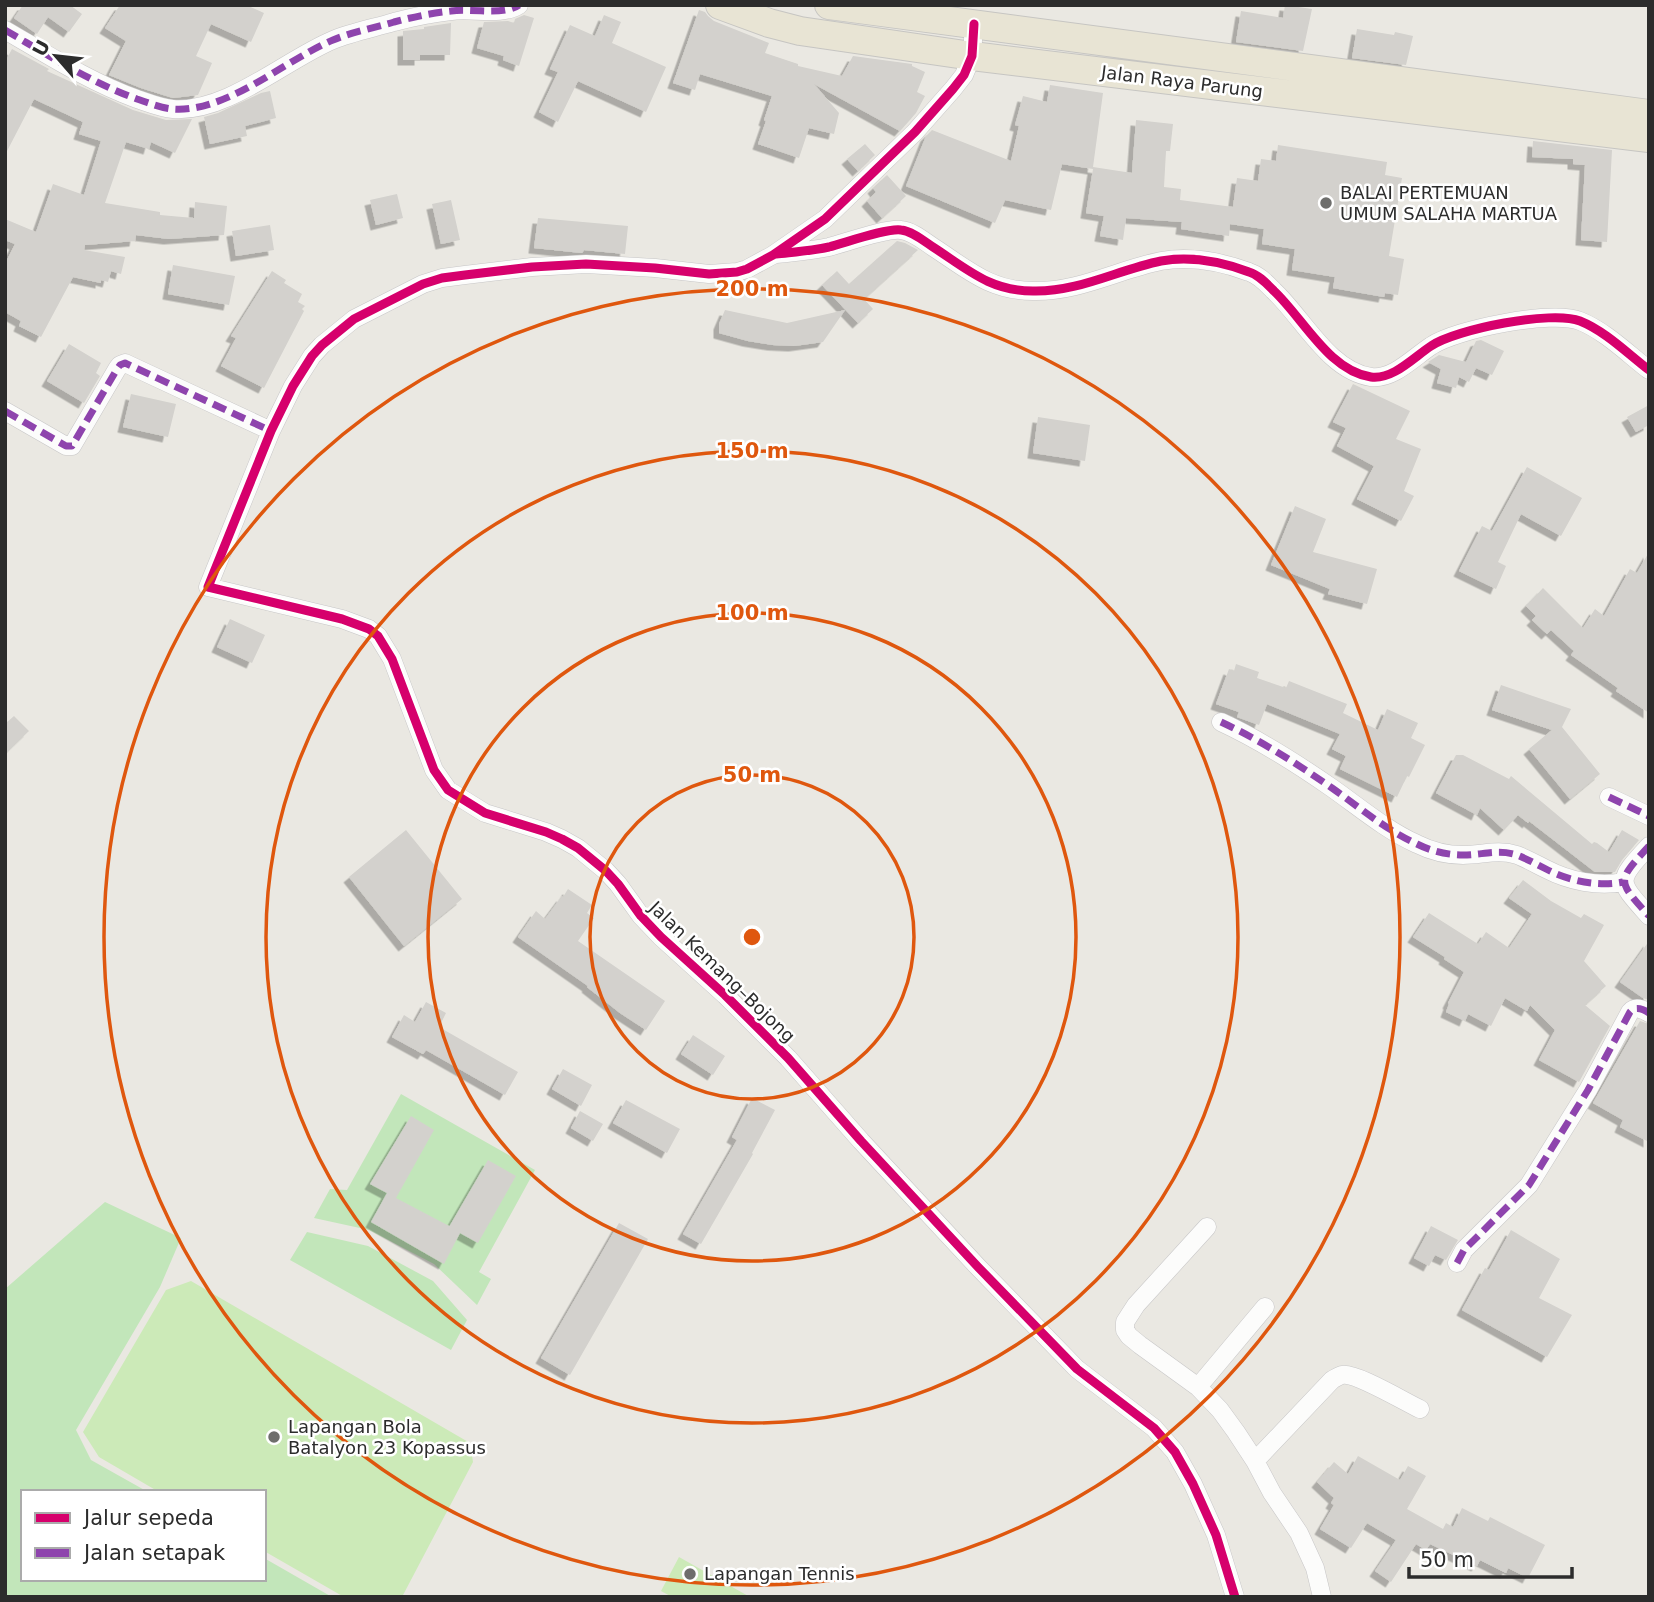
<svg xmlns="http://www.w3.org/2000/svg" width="1654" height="1602" font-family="'DejaVu Sans',sans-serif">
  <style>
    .green { fill: #c2e6ba }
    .pitch { fill: #cceab8 }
    .building { fill: #d3d1cd; filter: url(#shadow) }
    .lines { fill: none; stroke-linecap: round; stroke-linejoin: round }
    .minor-casing { stroke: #c7c6c7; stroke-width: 19 }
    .trunk-casing { stroke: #c6c5c2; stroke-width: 30 }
    .minor { stroke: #fcfcfb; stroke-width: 18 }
    .trunk { stroke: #e8e4d4; stroke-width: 28 }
    .quiet { stroke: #8e44ad; stroke-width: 7; stroke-dasharray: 14 7; stroke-linecap: butt }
    .cycleway-casing { stroke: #fff; stroke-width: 13 }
    .cycleway { stroke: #d6006c; stroke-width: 9 }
    .ring { fill: none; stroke: #df570e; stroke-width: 3.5 }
    .poi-dot { fill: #6e6e6c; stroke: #fff; stroke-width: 2.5 }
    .labels { text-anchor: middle; stroke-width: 5; stroke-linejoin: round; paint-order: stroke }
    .street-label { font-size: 18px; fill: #2c2c2c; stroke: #fff }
    .poi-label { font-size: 18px; fill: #2c2c2c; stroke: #fff; text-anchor: start }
    .centre { fill: #df570e; stroke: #fff; stroke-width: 3.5 }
    .ring-label { font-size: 21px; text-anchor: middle; font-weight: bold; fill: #df570e; stroke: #fff; stroke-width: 5; stroke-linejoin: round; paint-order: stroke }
  </style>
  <defs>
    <filter id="shadow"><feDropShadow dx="-5.5" dy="5.5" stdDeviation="0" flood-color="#0004"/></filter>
  </defs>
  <rect width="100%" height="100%" fill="#eae8e2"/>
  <!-- green -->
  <path class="green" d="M401,1094l134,76 -56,102 12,7 -14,26 -43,-41 -65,-34 -55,-12 16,-29 17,1z
    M105,1202l76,36 -21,49 -84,143 15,30 57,32h-125v87h241v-21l68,39h-327v-308z
    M307,1232l61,14 65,35 34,39 -16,30 -161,-90z"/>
  <!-- pitch -->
  <path class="pitch" d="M191,1281l279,162 3,19 -71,135h-58l-80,-46v-59h-105l-60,-35 -16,-25 83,-142z
    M679,1557l71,40h-78l-11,-6z"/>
  <!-- building -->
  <path class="building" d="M23,5h47l12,9 -13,18 -21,-15 -11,17 -23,-16z
    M120,5h126l18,8 -13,29 -40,-18 -15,32 16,7 -14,32 -25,3 -32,-10 -32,-13 17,-34 -21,-13z
    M1285,5l27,4 -9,42 -67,-9 5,-31 42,7z
    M699,10l6,2 3,4 6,5 55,22 -4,10 33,11v2l44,10 11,-20 59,8v2l13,6 -8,20 8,4 -9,17 -16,18 -86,-47 25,29 -5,21 -25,-6 -10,30 -41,-14 8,-23 -2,-1 8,-24 -72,-22 -5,16 -22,-7z
    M524,15l10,3 -15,48 -16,-6 1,-4 -27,-8 7,-26 24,-1 6,2 1,-4z
    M604,15l17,7 -9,21 54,24 -20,45 -68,-31 -20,41 -19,-10 19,-40 -8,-3 20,-44 25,11z
    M451,23l-1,32h-30v5h-17v-29l21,-2v-2z
    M1357,29l37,6 1,-3 18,4 -7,29 -54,-7z
    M12,49l37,20 -2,2 86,39 33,10 26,-1 -17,34 -24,-11 -2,7 -23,-7 -21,61 55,9v3l34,3 1,-16 32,4 -3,29 -55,4 -33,-4 -1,6 -50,4 -1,5 41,7 -4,17 -10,-3 -3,11 -7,-2v3l-28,-6 -32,60 -22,-11 2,-5 -16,-9v-48l10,-20 -10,-4v-21l31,13 17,-48 31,11 17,-54 -22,-7 4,-12 -49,-23 -29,56v-93z
    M1050,85l53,8 -10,74 39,6 4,-53 37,4 -3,27h-4l-2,36 17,2 -1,11 53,7 4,-29 21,3 3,-22 15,2 2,-16 109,17 -2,13 17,3 -13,78 15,3 -6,36 -13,-2 -1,4 -51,-9 2,-11 -43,-7 3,-21 -33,-5 2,-15 -34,-5 -1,12 -48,-7 1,-7 -56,-4 -3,22 -23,-4 4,-20 -18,-3 7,-44 -31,-5 -11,46 -46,-10 -10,23 -89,-37 20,-50 6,-6 79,31 8,-35 -4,-1 8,-29 24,6z
    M270,91l6,27 -31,8 2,10 -37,8 -6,-27 14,-4 43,-20z
    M1533,141l79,9 -5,92 -26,-2 4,-75 -12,-1v-5l-41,-2z
    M865,144l10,11 -17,16 -11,-12z
    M887,175l19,21 -24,22 -15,-17 9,-9 -3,-4z
    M397,194l6,24 -27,7 -6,-25z
    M451,200l9,40 -19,4 -9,-40z
    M538,218l90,8 -3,28 -41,-4 -2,3 -48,-5z
    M270,225l4,25 -38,6 -4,-25z
    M897,241l8,2 13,7 -54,49 9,10 -15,14 -36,-38 15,-14 12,13z
    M173,265l62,11 -6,29 -61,-11z
    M272,271l14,9 -2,3 18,11 -4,8 7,4 -3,3 2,2 -40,77 -43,-22 15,-28 -5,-2z
    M725,310l62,13 58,-13 -22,32 -29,4 -21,-1 -25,-4 -29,-8v-9z
    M1481,340l23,11 -12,24 -16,-7 -7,14 -10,-5 -3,11 -19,-5 4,-14 -13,-7 11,-7 27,7 10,-21z
    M69,344l32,19 -5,10 4,3 -16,27 -37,-22z
    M1353,384l57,27 -14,28 25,10 -17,42 10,5 -13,25 -44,-22 17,-33 -37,-20 9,-18 -13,-6z
    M131,394l45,10 -8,33 -45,-10z
    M1649,405v20l-13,7 -9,-15z
    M1038,417l52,8 -5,36 -52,-8z
    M1527,467l55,31 -21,38 -40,-22 -23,48 8,4 -10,23 -37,-18 23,-45 10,5z
    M1295,506l31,13 -13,33 64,17 -10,35 -39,-10 2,-5 -59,-24z
    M1649,552v161l-33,-22 2,-3 -47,-33 3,-4 -23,-21 -4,4 -15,-14 4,-4 -10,-10 17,-18 40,40 12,-19 9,7 26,-47 7,4z
    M230,619l35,16 -13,28 -35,-16z
    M1236,664l23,8 -2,6 29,10 3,-7 58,23 -4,9 35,17 9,-21 31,14 -7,15 14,7 -16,32 -2,-1 -10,21 -57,-28 6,-13 -14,-7 8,-15 -73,-30 -8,21 -22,-8 2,-5 -23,-8 13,-35 5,2z
    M1501,685l70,24 -9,18 38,47 -30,25 -41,-50 23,-19 -60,-20z
    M14,716l15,15 -24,23v-30z
    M1456,755h7l46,24 2,-3 81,68 2,-2 3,1 12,9 13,-22 17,10 -17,20 -7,12h-20l-66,-51 -1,2 -10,-8 -14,15 -24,-22 -3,7 -41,-22z
    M406,830l56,69 -58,47 -55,-69z
    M1523,880l28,21 30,17 3,-4 20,11 -20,36 22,25 -21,19 25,21 -31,56 -40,-22 16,-30 -25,-25 -3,6 -22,-13 -14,28 -23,-12 -3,7 -19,-9 3,-8 -1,-1 16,-31 -20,-13 1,-2 -32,-20 16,-24 49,31 8,-12 23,16 23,-34 -23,-16z
    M568,889l24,16 -5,8 7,5 -16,23 87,60 -19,29 -26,-17 -33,-26 1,-1 -70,-49 18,-26 9,8 17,-23 1,1z
    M1649,941v59l-6,-2 -23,-16z
    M426,1002l20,11 -7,14 79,45 -13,23 -79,-45 -3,4 -31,-17 12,-22 11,7z
    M1640,1021l9,3v118l-29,-15 3,-7 -30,-17z
    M693,1035l32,21 -12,19 -32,-21z
    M563,1069l29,16 -11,21 -29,-17z
    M752,1098l23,12 -23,43 1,1 -52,90 -18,-10 54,-94 -5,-3z
    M626,1100l54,29 -13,24 -54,-30z
    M580,1111l23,13 -10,17 -22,-13z
    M411,1116l23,14 -38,68 57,30 -4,-1 39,-67 28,16 -38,67 -18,-10 -16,31 -73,-42 16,-29 -17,-9z
    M619,1223l29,16 -78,136 -29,-17z
    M1431,1226l27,14 -12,20 -11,-5 -6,11 -15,-8z
    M1511,1230l49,29 -21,39 33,17 -25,42 -85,-47 23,-42 4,2z
    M1358,1456l42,24 8,-14 18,10 -19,33 36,20 3,-6 7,4 9,-19 26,13 2,-4 55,28 -17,33 -20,-10 -2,5 -26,-13 -3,6 -47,-22 -4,6 -10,-6 -25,38 -16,-11 21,-31 -29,-17 -16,25 -31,-19 14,-24 -3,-2 3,-5 -17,-16 17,-20 14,12z"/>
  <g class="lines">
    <!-- minor casing -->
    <g class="minor-casing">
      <path id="minor" d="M974,24l-2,32 -8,19 -11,14 -38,43 -90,87 -52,36 -26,14 -10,3 -28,2 -54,-6 -69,-4 -54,3 -67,8 -23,3 -19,6 -69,35 -32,26 -10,11 -19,30 -22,45 -63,156 134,32 27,10 9,7 14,23 42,111 14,20 37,23 61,19 16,7 16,9 28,23 12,13 23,32 20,21 64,58 63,63 73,83 117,126 99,102 77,59 21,24 18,32 23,51 19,62
        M5,30c43,25 85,52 132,69 12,4 24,9 36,10 54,4 112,-49 160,-69 19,-8 41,-12 61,-18 19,-5 38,-9 57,-11 20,-3 52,5 68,-6
        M776,254c18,-2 35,-3 53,-7 16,-4 57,-19 72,-17 11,1 23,11 32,17 34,22 57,44 100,44 46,1 84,-21 128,-30 29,-5 61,1 88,11 10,3 18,12 25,19 29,27 55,80 97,86 22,3 43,-20 60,-31 25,-17 121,-36 149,-25 25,10 47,32 69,49
        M5,411l61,35h6l45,-77 3,-4 5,-2 146,68
        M1221,722c39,18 75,41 111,66 27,19 54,42 85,56 14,7 30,11 46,11 19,0 35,-6 54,0 10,4 19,9 29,14 23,12 52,18 77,13
        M1609,797l40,19
        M1649,846c-33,36 -32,34 0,70
        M1207,1227l-71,78 -11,17v8l4,6 11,9 58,42 22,23 16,22 19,29 17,32 27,40 16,35 7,29
        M1457,1263l7,-13 65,-65 59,-95 42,-78c5,-6 13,-3 19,1
        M1198,1387l67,-80
        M1255,1461l77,-81c2,-1 8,-5 10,-5 13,-3 63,27 78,34"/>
    </g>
    <!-- trunk casing -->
    <g class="trunk-casing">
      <path id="trunk" d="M720,5l49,18 31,8 172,25 677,82
        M829,5l820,109"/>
    </g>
    <!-- minor -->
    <use href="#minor" class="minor"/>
    <!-- trunk -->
    <use href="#trunk" class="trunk"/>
    <!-- quiet -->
    <path class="quiet" d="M5,30c43,25 85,52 132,69 12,4 24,9 36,10 54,4 112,-49 160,-69 19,-8 41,-12 61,-18 19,-5 38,-9 57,-11 20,-3 52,5 68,-6
      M5,411l61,35h6l45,-77 3,-4 5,-2 146,68
      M1221,722c39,18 75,41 111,66 27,19 54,42 85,56 14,7 30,11 46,11 19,0 35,-6 54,0 10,4 19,9 29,14 23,12 52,18 77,13
      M1609,797l40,19
      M1649,846c-33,36 -32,34 0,70
      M1457,1263l7,-13 65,-65 59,-95 42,-78c5,-6 13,-3 19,1"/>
    <!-- cycleway casing -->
    <g class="cycleway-casing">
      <path id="cycleway" d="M974,24l-2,32 -8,19 -11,14 -38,43 -90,87 -52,36 -26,14 -10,3 -28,2 -54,-6 -69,-4 -54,3 -67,8 -23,3 -19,6 -69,35 -32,26 -10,11 -19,30 -22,45 -63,156 134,32 27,10 9,7 14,23 42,111 14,20 37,23 61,19 16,7 16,9 28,23 12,13 23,32 20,21 64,58 63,63 73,83 117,126 99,102 77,59 21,24 18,32 23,51 19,62
        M776,254c18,-2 35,-3 53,-7 16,-4 57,-19 72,-17 11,1 23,11 32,17 34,22 57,44 100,44 46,1 84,-21 128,-30 29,-5 61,1 88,11 10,3 18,12 25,19 29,27 55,80 97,86 22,3 43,-20 60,-31 25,-17 121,-36 149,-25 25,10 47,32 69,49"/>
    </g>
    <!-- cycleway -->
    <use href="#cycleway" class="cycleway"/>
  </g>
  <!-- distance rings -->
  <g class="ring">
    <circle cx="752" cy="937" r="162"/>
    <circle cx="752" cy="937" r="324"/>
    <circle cx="752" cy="937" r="486"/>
    <circle cx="752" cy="937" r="648"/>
  </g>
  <!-- markers -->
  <g class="poi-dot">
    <circle cx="1326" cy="203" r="7"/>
    <circle cx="274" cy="1437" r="7"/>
    <circle cx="690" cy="1574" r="7"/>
  </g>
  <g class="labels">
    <!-- street labels -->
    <g class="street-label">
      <text transform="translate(1182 82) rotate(7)" y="6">Jalan Raya Parung</text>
      <text transform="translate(722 972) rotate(44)" y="6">Jalan Kemang–Bojong</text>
    </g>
    <!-- poi labels -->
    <g class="poi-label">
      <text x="1340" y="199">BALAI PERTEMUAN<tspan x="1340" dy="21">UMUM SALAHA MARTUA</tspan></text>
      <text x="288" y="1433">Lapangan Bola<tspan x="288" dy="21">Batalyon 23 Kopassus</tspan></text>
      <text x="704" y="1580">Lapangan Tennis</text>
    </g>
  </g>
  <circle cx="752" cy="937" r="10" class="centre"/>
  <g class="ring-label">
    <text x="752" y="296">200 m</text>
    <text x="752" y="458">150 m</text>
    <text x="752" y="620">100 m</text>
    <text x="752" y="782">50 m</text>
  </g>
  <!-- border -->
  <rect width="1654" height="1602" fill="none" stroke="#2c2c2c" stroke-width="14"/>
  <!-- legend -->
  <rect x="21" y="1490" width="245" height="91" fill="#ffffff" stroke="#ababab" stroke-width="2"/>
  <rect x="35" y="1513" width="35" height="10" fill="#d6006c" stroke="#ababab" stroke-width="2"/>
  <text x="84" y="1525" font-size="21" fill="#2c2c2c">Jalur sepeda</text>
  <rect x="35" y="1548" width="35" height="10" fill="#8e44ad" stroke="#ababab" stroke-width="2"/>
  <text x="84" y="1560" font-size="21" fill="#2c2c2c">Jalan setapak</text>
  <!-- north arrow -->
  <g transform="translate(56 56) rotate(298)" stroke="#ffffff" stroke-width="5" paint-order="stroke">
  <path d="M0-5L12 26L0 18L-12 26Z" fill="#2c2c2c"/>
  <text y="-10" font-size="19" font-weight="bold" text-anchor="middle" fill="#2c2c2c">U</text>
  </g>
  <!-- scale -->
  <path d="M1409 1567v10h163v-10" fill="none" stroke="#2c2c2c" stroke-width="3.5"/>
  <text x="1420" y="1567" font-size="21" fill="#2c2c2c" stroke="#ffffff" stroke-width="5" paint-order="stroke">50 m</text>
</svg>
